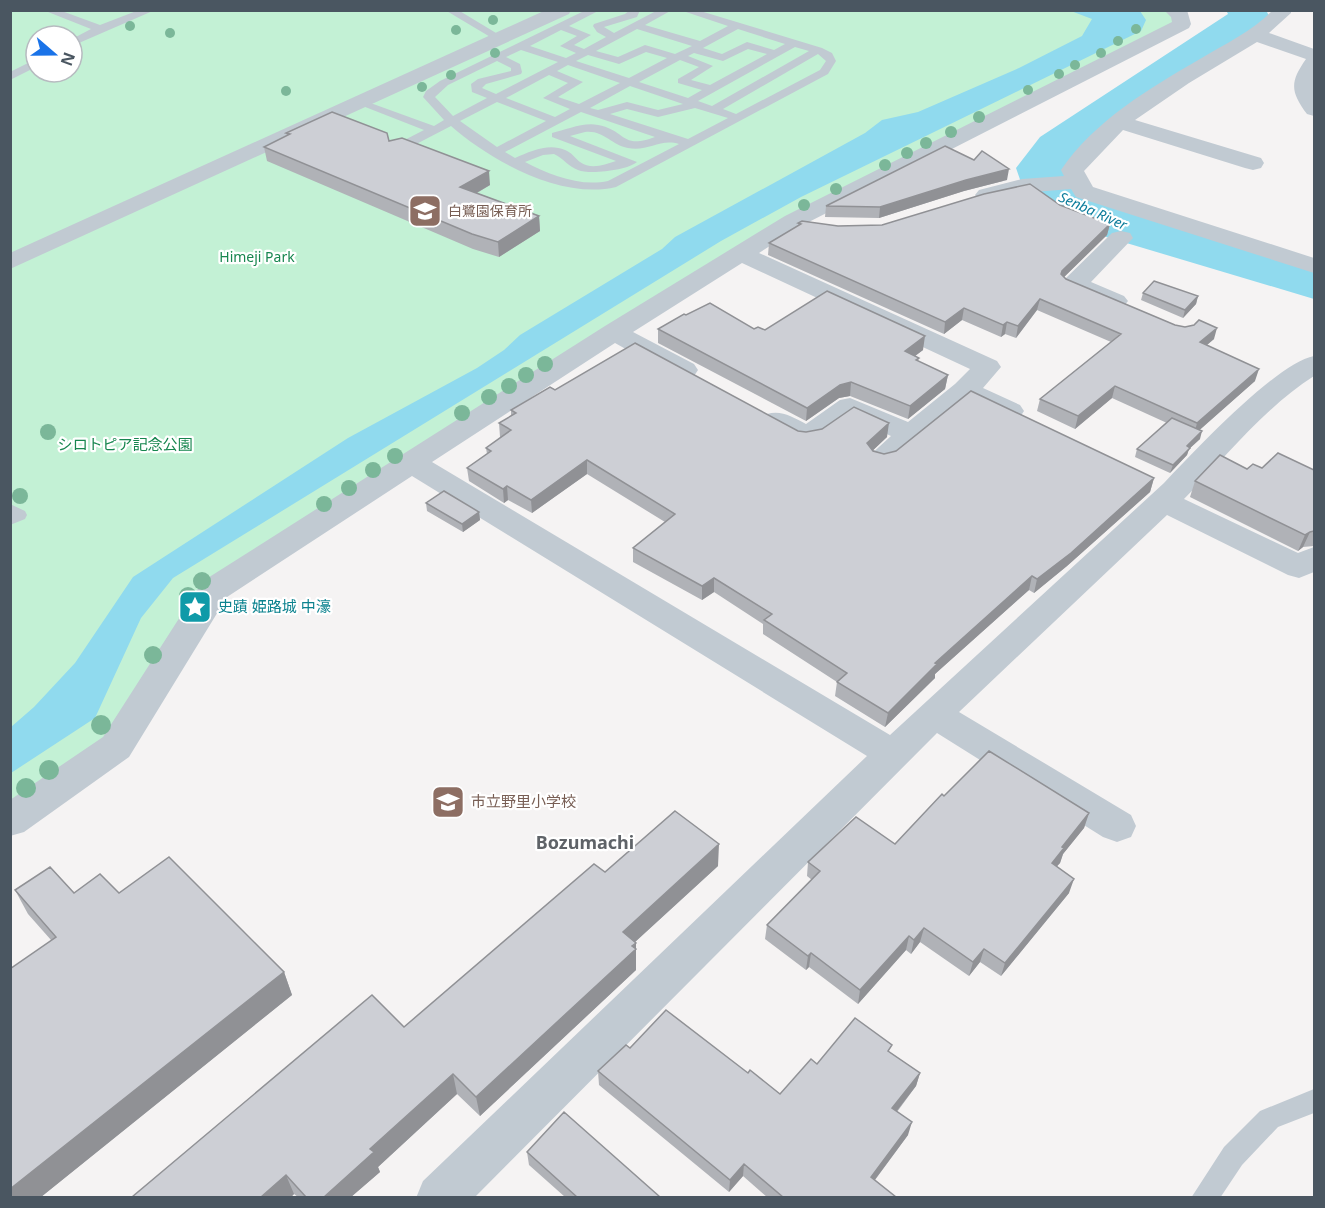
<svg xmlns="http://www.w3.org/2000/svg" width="1325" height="1208" font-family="'Noto Sans','Noto Sans JP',sans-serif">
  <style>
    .green { fill: #c3f1d5; fill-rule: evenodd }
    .water { fill: #90daee }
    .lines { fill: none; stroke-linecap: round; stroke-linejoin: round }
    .river { fill: #90daee; fill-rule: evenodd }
    .service { fill: #c1cad2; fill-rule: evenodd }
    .minor { fill: #c1cad2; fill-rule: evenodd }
    .tree { fill: #7bb799 }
    .wall { fill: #b0b2b7 }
    .shaded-wall { fill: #909195 }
    .building { fill: #cdcfd5; stroke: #909195; stroke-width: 1.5 }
    .labels { text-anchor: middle; stroke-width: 4.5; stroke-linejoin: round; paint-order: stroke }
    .far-education-label { font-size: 14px; fill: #785e54; stroke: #fff; text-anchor: start }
    .far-water-label { font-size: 14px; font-style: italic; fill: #0c7c9b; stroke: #fff }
    .far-park-label { font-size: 14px; fill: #17864f; stroke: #fff }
    .park-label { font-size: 15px; fill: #17864f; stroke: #fff }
    .culture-label { font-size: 15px; fill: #0d838f; stroke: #fff; text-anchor: start }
    .education-label { font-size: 15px; fill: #785e54; stroke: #fff; text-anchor: start }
    .quarter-label { font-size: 18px; font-weight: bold; fill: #5f6368; stroke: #fff }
  </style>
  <rect width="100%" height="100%" fill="#f5f3f3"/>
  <!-- green -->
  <path class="green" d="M1165,10l8,4 3,12 -363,180 -618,389 -77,138 -107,74v-796zM36,36h36v36h-36z"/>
  <!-- water -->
  <path class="water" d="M1071,11h69l6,9 -5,11 -340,166 -80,44 -548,337 -32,40 -46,100 -84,55v-46l23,-20 41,-44 58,-86 215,-139 129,-70 27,-18 16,-15 142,-86 13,-12 190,-104 17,-13 36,-8 101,-44 63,-32 10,-17z"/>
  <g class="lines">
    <!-- river -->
    <path class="river" d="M1226,10h40l4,8 -6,9 -190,130 -9,12 5,13 69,32 175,52v33l-211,-63 -72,-34 -7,-11 -8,-23 24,-31 188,-123z"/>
    <!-- service -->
    <path class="service" d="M43,10h16l41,15 39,-15h16l-83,36v-7l19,-10z
      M445,10h13l48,29 -9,2z
      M586,10h14l-31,16 22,9 -17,10 10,4 22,-12 -9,-5 -4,-6 1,-2 31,-10 5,-4h10l-3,7 -33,10 10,6 44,-23h14l-27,15 55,16 28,-15 -48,-16h17l125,38 10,5 4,8 -8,13 -212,113c-54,13 -125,-26 -165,-61l-52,27h-8v-6l33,-17 -69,-27 6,-3 4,1 69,25 10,-6 -21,-23 3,-6 14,-10zM637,29l55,17 -17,8 -30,-9 -27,12 -22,-6zM738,29l47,15 -11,6 -27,-8 -25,12 -19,-6zM561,30l16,6 -17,10 16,7 -10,5 -36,-12zM795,47l14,4 -97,55 -14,-5zM748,49l19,5 -57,31 -19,-5 22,-14 -25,-10 6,-3 29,8zM521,50l37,12 -62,32 -14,-6 4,-4 35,-10 1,-2 -2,-8 -14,-7zM646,52l21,6 -38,20 -53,-17 12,-6 31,9zM818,54l8,7 -6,9 -84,44 -13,-5zM680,60l19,7 -21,12v4l24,7 -14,8 -49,-16zM497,61l14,7v3l-33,8 -7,5 1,8 15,6 -34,18 -18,-19 13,-12zM568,65l52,18 -41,21 -21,-7 25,-15 -26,-11zM549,75l19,8 -25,15 27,11 -15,8 -49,-19zM630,86l53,18 -25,6 -31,-8 -29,8 -8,-2zM497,102l49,19 -49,26 -37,-26zM695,108l33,10 -40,21 -78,-25 17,-5 31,8zM581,112l74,25c-34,13 -29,-7 -57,-12 -15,-3 -32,5 -46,8v4l64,24c-12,4 -25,9 -36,1 -5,-4 -9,-10 -15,-12 -16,-7 -34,1 -50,8l-10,-6zM585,132c19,-2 26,13 43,16 20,4 32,-10 51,-4l-71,37c-28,6 -58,-6 -83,-19l18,-7 11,-1c9,4 15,13 24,16 12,5 50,0 59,-8l-67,-26z
      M36,59v8l-26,13v-8z
      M10,504l15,7 2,4 -2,4 -15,6z
      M1314,1089v24l-36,14 -36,38 -22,33h-29l33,-51 36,-36z"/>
    <!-- minor -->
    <path class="minor" d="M546,10h25l-2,4 -559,255v-16z
      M1164,10h23l4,14 -2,4 -388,198 -42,27 238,108 4,6 -18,21 37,17 4,6 -4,6c-19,5 -35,-7 -52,-15l-75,61 -10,3 -10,-3 -5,-6 23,-21 -39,-18c-25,17 -35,35 -66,18 -9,-4 -18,-8 -23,-16l4,-6c15,-4 25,3 39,10l34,-24 10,-2 58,24 47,-38 15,-15 -228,-106 -109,69 61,32 4,6 -4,6 -10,2 -10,-2 -59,-33 -183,119 458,273 274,-252c30,-31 111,-119 150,-127v20c-50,32 -88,81 -130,123l114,54 16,-6v25l-15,6 -11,-3 -121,-60 -208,197 172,103 5,11 -5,11 -14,5 -14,-5 -166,-104 -463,465h-58l7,-17 444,-425 -455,-280 -185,121 -98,160 -105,75 -14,4v-36l93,-63 100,-156 402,-255 180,-110 387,-194 -1,-5z
      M1273,10h18v3l-22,20 45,16v67l-7,-2c-17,-23 -17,-32 -1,-55l-49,-17 -68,41 -54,37 126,38 3,5 -3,5 -8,2 -8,-2 -122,-38 -39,41 9,16 221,71v15l-238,-76 -5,-8 -49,4 -35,9 -8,-2 -4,-5 4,-5 43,-11 42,-3 -3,-6c33,-49 89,-82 139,-111 25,-15 53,-28 73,-49z
      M1121,231l9,2 3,5 -42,44 33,14 4,5 -4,5c-19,5 -41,-9 -59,-17l-4,-5 4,-5 47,-46z"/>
  </g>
  <!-- trees -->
  <g class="tree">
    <circle cx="493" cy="20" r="5"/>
    <circle cx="130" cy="26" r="5"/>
    <circle cx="1136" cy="29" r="5"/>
    <circle cx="456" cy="30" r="5"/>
    <circle cx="170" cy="33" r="5"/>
    <circle cx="1118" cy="41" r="5"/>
    <circle cx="495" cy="53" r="5"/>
    <circle cx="1101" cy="53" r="5"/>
    <circle cx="1075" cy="65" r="5"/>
    <circle cx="1059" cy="74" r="5"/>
    <circle cx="451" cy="75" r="5"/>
    <circle cx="422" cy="87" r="5"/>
    <circle cx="1028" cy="90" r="5"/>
    <circle cx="286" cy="91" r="5"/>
    <circle cx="979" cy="117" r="6"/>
    <circle cx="951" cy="132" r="6"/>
    <circle cx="926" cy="143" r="6"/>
    <circle cx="907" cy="153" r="6"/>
    <circle cx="885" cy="165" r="6"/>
    <circle cx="836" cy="189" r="6"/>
    <circle cx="804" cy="205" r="6"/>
    <circle cx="545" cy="364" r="8"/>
    <circle cx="526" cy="375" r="8"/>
    <circle cx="509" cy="386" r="8"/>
    <circle cx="489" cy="397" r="8"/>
    <circle cx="462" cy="413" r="8"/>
    <circle cx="48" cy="432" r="8"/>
    <circle cx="395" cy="456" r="8"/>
    <circle cx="373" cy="470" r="8"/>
    <circle cx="349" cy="488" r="8"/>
    <circle cx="20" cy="496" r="8"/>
    <circle cx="324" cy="504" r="8"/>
    <circle cx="202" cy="581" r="9"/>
    <circle cx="188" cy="596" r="9"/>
    <circle cx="153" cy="655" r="9"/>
    <circle cx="101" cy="725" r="10"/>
    <circle cx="49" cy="770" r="10"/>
    <circle cx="26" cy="788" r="10"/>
  </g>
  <!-- wall -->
  <path class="wall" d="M286,133l103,8 101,44 -13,8 62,23 1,15 -41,26 -26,-8 -206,-88 -3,-14 23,-11z
    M1007,180l-43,11 -85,27 -54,-1 1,-11z
    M1060,205l50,19 -3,11 -43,42 2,2 109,46 39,14 -7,6 48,36 -56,49 1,9 -11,10 -2,6 -17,18 -35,-16 2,-8 30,-26 -55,-25 -37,31 -38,-18 3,-12 71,-57 -74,-32 -21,28 -11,-4 -4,3 -39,-17 -18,14 -176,-79 1,-12 29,-18v-2l40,3 44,-1z
    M1143,293l55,3 -2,8 -13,14 -42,-18z
    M686,315l68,14 169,21 -8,6 4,2 -1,4 30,13 -3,14 -37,30 -58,-23 -11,2 -33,23 -148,-78v-14z
    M555,390l251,42 81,5 -14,13 11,4 270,24 -4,14 -83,74 -33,27 -5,-3 -94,84v4l-50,49 -50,-31 2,-14 -74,-48v-10l-49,-32 -12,8 -69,-38v-14l32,-26 -78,-48 -55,39 -24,-13 -4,3 -35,-22 -2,-13 20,-14 -1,-6 15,-11h-1l-1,-14 12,-7v-6z
    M1262,468l52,2v76l-11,1 -5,4 -108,-54 5,-16 52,-12z
    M426,503l53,9 1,8 -17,12 -36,-21z
    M944,796l145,17 -5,15 -21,26 -3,9 -4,4 13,26 -68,83 -21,-14 -11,14 -49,-34 -9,12 -5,-4 -48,54 -49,-37 -3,3 -41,-31 2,-14 45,-45 -5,-4 1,-14 87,-18z
    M718,866l-83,76 1,28 -156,146 -23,-22 -79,73 2,5 -29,25h-53l-4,-3 -3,3h-159l272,-170 201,-155z
    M15,890l59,3h45l165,79 8,23 -251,202h-31l41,-257 -23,-26z
    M630,1048l118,25 32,21 37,-30 74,-11 29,20 -4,13 -19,26 11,23 -33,45 21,17h-129l-24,-21 -14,16 -130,-107 -1,-14z
    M527,1152l133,45h-95l-36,-32z"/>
  <!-- shaded-wall -->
  <path class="shaded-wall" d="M1009,169l-2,11 -43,11 -85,27 1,-11 86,-27z
    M489,171l1,14 -29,17 -1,-15z
    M539,216l1,15 -41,26 -1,-15z
    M1110,224l-3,11 -48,47 -1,3 4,-14z
    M1198,296l-2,8 -13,14 2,-8z
    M1040,299l-3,11 -21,28 2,-12z
    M964,308l-2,12 -18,14 1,-12z
    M1007,322l-2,12 -4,3 2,-12z
    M1217,328l-3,11 -18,15 4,-12z
    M925,336l-2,14 -20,15 2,-14z
    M1259,369l-4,12 -61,54 3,-12z
    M948,375l-3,14 -37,30 2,-13z
    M851,382l-1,14 -11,2 -33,23 1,-13 33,-23z
    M1115,386l-3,12 -37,31 3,-13z
    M889,423l-2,14 -21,20 1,-14z
    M1202,431l-2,8 -11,10 -2,6 -17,18 3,-8 14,-19z
    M587,460v14l-55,39 -1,-13z
    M1154,478l-4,14 -83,74 -33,27 3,-14z
    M507,486l1,14 -4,3 -1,-14z
    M479,512l1,8 -17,12 -1,-8z
    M1310,532l-7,15 -5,4 7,-16z
    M1032,576l-3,14 -94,84v4l-50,49 3,-14 47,-50z
    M714,578v14l-12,8v-14z
    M1089,813l-5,15 -21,26 -3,9 -13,14 5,-14 10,-16z
    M719,844l-1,22 -95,87v-21z
    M1074,879l-5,14 -68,83 4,-13z
    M924,928l-4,14 -9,12 3,-14z
    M909,936l-3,14 -48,54 2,-14z
    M636,943v27l-156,146 -4,-19z
    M984,949l-4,13 -11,14 4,-14z
    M811,953l-2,14 -3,3 2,-14z
    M284,972l8,23 -251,202h-31v-8z
    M920,1073l-4,13 -27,35 3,-13z
    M453,1074l4,20 -79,73 2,5 -29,25h-27l46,-48z
    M912,1122l-4,13 -40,54 3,-12z
    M744,1164l-1,12 -14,16 1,-12z
    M286,1175l8,19 -3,3h-30z"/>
  <!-- building -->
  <path class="building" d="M332,112l55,21 2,8 13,-3 87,33 -29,16 79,29 -41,26 -26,-8 -208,-87 26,-13 -4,-1z
    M945,146l29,14 8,-9 27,18 -43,11 -86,27 -54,-1z
    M1030,184l30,21 50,19 -48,47 -1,3 5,5 109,46 10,2 9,-2 5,-5 18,8 -17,14 59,27 -62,54 -82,-37 -37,30 -38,-17 81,-65 -81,-35 -22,27 -11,-4 -4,3 -39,-17 -19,14 -176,-79 32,-19 -3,-1 4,-2 36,5 44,-1 102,-31z
    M1154,281l44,15 -13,14 -42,-17z
    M827,291l98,45 -20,15 14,7 -3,2 32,15 -38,31 -59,-24 -11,3 -33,23 -149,-79 26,-15 2,1 24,-12 44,26 4,-2 7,3z
    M635,343l163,88 8,1 16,-3 32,-22 35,16 -22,20 6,8 11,3 12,-3 75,-60 183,87 -83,75 -34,26 -5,-3 -97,87 2,1 -49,49 -51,-31 10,-9 -83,-53 8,-6 -58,-36 -12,8 -69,-38 42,-34 -88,-54 -56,40 -24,-14 -4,3 -36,-21 24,-17 -5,-3 25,-18 -12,-7 17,-10 -5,-3 39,-23 5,3z
    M1172,418l30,13 -15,15 3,2 -17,17 -36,-16z
    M1278,453l36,17v61l-4,1 -5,3 -110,-54 25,-26 27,14 6,-5 9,4z
    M444,491l35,21 -17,12 -36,-21z
    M989,751l100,62 -27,34 2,1 -12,15 22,16 -69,84 -21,-14 -11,13 -49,-34 -10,12 -5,-4 -49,54 -49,-37 -3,3 -41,-31 53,-54 -12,-9 48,-45 39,27 47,-50 2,2z
    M675,811l44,33 -96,88 13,11 -4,3 4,3 -160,148 -23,-23 -83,75 4,3 -50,45h-18l-20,-22 -25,22h-129l240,-202 32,32 190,-163 11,8z
    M169,857l115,115 -274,217v-220l46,-32 -41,-47 35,-23 24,26 26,-19 19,19z
    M666,1010l82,63 2,-3 30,24 31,-35 6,5 38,-46 37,27 -4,6 32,22 -28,35 20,14 -41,55 25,20h-113l-39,-33 -14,16 -132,-109 28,-26 4,3z
    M564,1112l96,85h-83l-50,-45z"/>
  <!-- icons -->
  <defs>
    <g id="school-square" transform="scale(1.725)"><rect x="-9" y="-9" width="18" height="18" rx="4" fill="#8d6e63" stroke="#fff"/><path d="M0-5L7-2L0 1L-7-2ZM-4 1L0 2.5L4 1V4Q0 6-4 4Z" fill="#fff"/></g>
    <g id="sight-square" transform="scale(1.725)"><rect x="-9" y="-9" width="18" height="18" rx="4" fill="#0f9aa8" stroke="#fff"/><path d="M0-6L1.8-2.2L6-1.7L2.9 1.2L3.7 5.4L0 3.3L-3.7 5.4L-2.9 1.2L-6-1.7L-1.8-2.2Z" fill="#fff"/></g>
  </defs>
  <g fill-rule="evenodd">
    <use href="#school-square" x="425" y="211"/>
    <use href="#sight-square" x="195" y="607"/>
    <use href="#school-square" x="448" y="802"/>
  </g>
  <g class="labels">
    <!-- far-education labels -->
    <g class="far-education-label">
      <text x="448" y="216">白鷺園保育所</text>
    </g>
    <!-- far-water labels -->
    <g class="far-water-label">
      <text transform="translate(1093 211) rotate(24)" y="5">Senba River</text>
    </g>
    <!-- far-park labels -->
    <g class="far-park-label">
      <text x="257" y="262">Himeji Park</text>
    </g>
    <!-- park labels -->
    <g class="park-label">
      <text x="125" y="450">シロトピア記念公園</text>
    </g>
    <!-- culture labels -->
    <g class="culture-label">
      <text x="218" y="612">史蹟 姫路城 中濠</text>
    </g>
    <!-- education labels -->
    <g class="education-label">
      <text x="471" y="807">市立野里小学校</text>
    </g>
    <!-- quarter labels -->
    <g class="quarter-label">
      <text x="585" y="849">Bozumachi</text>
    </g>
  </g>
  <!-- border -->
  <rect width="1325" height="1208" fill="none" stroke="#4a5661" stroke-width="24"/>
  <!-- north arrow -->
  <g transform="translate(54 54) rotate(110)"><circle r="28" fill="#ffffff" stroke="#b7bbc0" stroke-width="1.5"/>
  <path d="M0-4.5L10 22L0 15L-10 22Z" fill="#1a73e8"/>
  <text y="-9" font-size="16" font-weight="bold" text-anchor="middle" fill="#4a5661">N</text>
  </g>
</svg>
